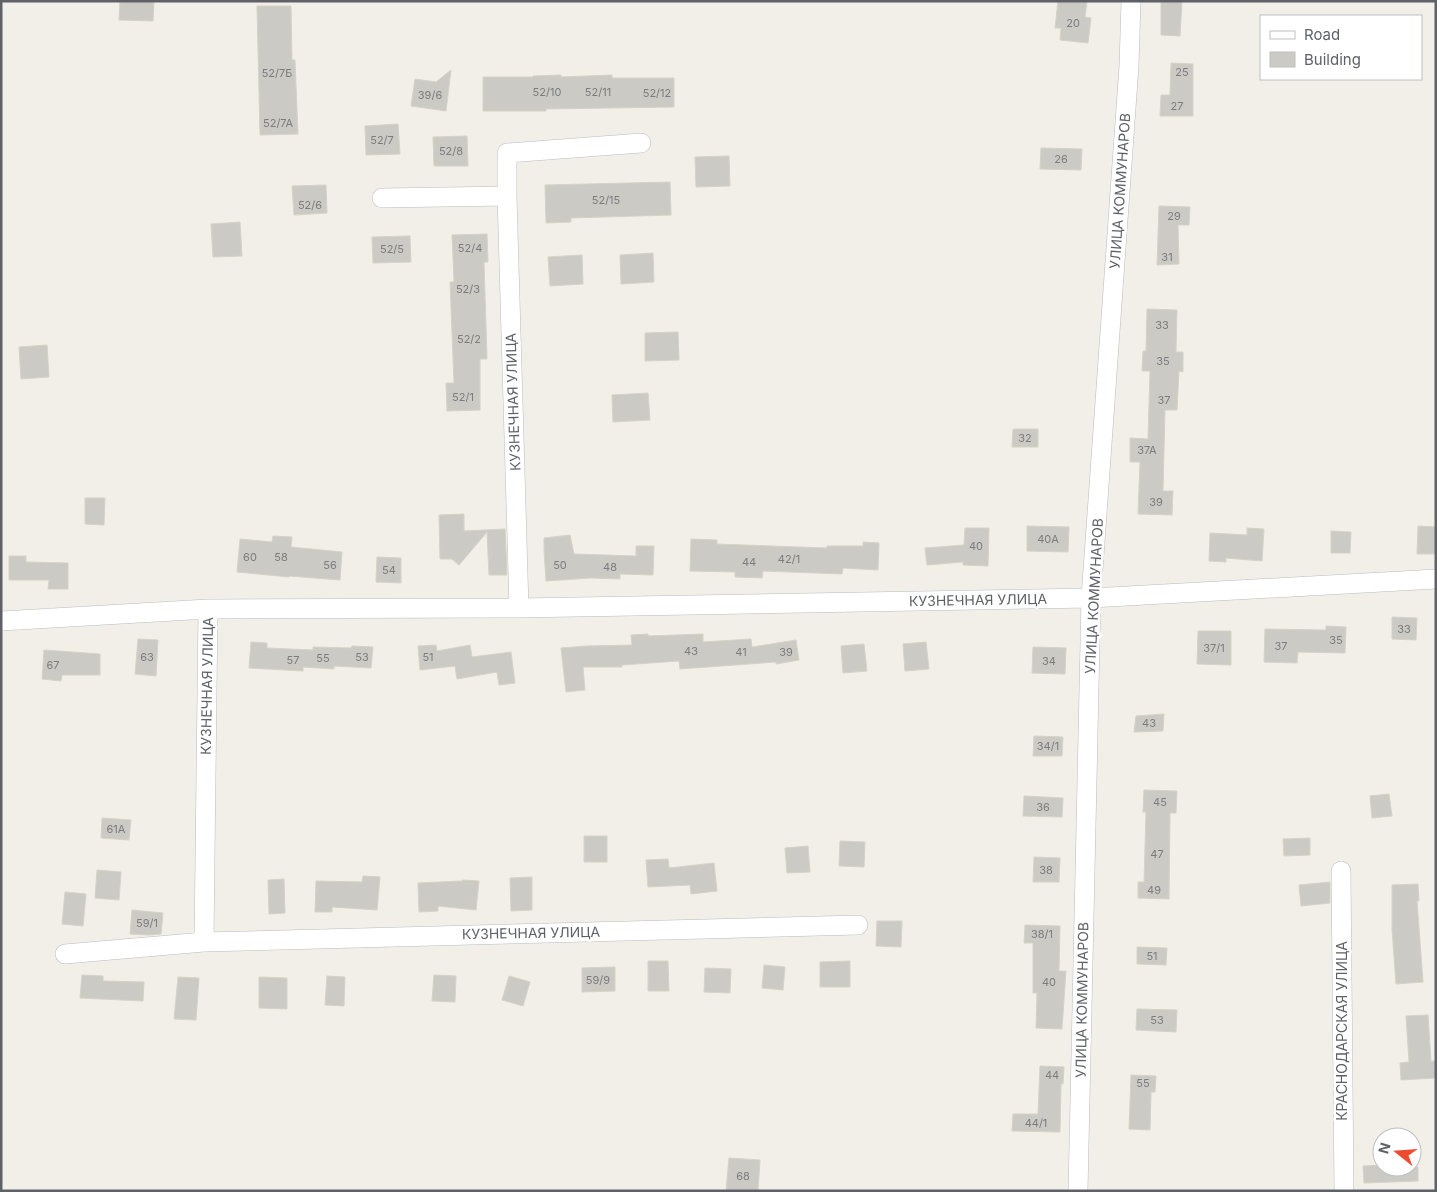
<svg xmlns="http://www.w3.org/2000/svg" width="1437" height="1192" font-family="Inter,sans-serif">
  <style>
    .building { fill: #cccac4; stroke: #d6d2c5 }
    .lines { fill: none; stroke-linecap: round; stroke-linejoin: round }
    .minor-casing { stroke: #b9bcc1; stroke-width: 20 }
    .minor { stroke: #fff; stroke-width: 19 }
    .labels { text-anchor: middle; stroke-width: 5; stroke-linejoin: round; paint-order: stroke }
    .number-label { font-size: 11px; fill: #7a7c7f }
    .street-label { font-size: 14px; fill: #5e6268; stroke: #fff }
  </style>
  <rect width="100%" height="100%" fill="#f1efe7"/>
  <!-- building -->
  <path class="building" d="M120,1h34l-1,20 -34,-1z
    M1058,1h29l-2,16 6,1 -3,25 -28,-3 1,-12h-6z
    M1161,1h21l-2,35 -19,-1z
    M257,6h34l1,54h3l3,74 -38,1z
    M1171,63l22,1v52h-33l1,-21h9z
    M451,70l-5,41 -35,-5 4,-27 21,3z
    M561,75v2l51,-2v3h62v29l-128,2v2h-63v-34h50v-1z
    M398,124l2,30 -34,1 -1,-29z
    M467,136l1,30h-34l-1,-29z
    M1041,148l41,1 -1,21 -41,-1z
    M729,156l1,30 -34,1 -1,-30z
    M670,182l1,33 -100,3v4l-25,1 -1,-38z
    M326,185l1,28 -33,2 -2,-29z
    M1159,206l31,1 -1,18h-11l1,39 -22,1z
    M240,222l2,34 -29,1 -2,-33z
    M487,234l1,28h-4l3,97h-7v51l-33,1 -1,-28h8l-4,-101h4l-2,-47z
    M410,236l1,26 -38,1 -1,-26z
    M653,253l1,29 -33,2 -1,-29z
    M582,255l1,29 -33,2 -2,-29z
    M1147,309l30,1 -1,42h7v20l-4,-1 -2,39h-12l-2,81h10l-1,24 -34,-1 2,-52h-10v-24l18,1 2,-68h-8l1,-20h3z
    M678,332l1,28 -34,1v-28z
    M47,345l2,32 -28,2 -2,-32z
    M648,393l2,27 -37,2 -1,-27z
    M1013,429h25v18h-26z
    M85,498h20l-1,27 -19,-1z
    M464,514v17l41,-2 2,46h-18l-2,-43 -28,33 -7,-6h-12l-1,-44z
    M1027,526l42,1 -1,25 -41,-1z
    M1418,526l18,1v27h-19z
    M965,528h24l-1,38 -25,-1v-3l-36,3 -2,-17 39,-3z
    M1247,528l17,1 -2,32 -36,-3v4l-17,-1 1,-28 37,2z
    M1331,531l20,1 -1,21h-19z
    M570,535l4,19 62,2v-10h18l-1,29 -33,-1v5l-29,-1 -45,3 -2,-31v-12z
    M273,536l19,1 -1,10 51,5 -2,28 -51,-4v1l-52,-5 3,-33 32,3z
    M691,539l26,1v4l110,4v-2h36v-4l16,1 -1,27 -35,-2 -1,6 -79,-3 -1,7 -27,-1v-5l-45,-1z
    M9,556h17v6l42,1v26h-20l1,-9h-40z
    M377,557l24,1v25l-25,-1z
    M1392,617l25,1 -1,22 -24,-1z
    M1326,626l20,1 -1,26 -47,-1 -1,11 -33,-1 1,-33 61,1z
    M1198,631h33v34l-34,-1z
    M648,634v2l55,-2v8l48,-3 1,8 44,-7 3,20 -23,4v-2l-96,7 -1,-8 -57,4v2h-39l2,23 -19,2 -5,-44 26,-2 45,-1 -1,-10z
    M138,639l20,1 -2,36 -21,-2z
    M251,642l16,1v5l46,2v-3l38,1 1,-2 21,1 -2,21 -37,-2v3l-31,-2v4l-54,-3z
    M926,642l3,27 -24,2 -2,-27z
    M864,644l3,27 -24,2 -2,-27z
    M436,645l1,6 33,-6 2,12 39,-5 4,31 -16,2 -2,-13 -40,7 -2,-13 -35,4 -2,-24z
    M1033,647l33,1 -1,26 -33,-1z
    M44,650l56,4v21h-38l-1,6 -19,-2z
    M1164,714l-1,17 -29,1 2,-16z
    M1034,736l29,1 -1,19h-29z
    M1144,790l33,1 -1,22h-6l-1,86 -31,-1v-16h6l2,-70h-3z
    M1389,794l3,22 -20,2 -2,-22z
    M1024,796l39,2 -1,19 -39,-1z
    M102,818l29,2 -2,20 -28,-2z
    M584,836h23v26h-23z
    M1310,838v17l-26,1 -1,-17z
    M840,841l25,1 -1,25 -25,-1z
    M808,846l2,26 -23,1 -2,-25z
    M1034,857l26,1 -1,24h-26z
    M668,859l1,9 45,-5 3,28 -26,3 -1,-9 -42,2 -2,-27z
    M97,870l24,2 -2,28 -24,-2z
    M363,876l17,1 -3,33 -45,-3v5h-17l1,-31 46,1z
    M532,877v33l-21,1 -1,-33z
    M284,879l1,34 -16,1 -1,-34z
    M463,880l16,1 -3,29 -38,-4v5l-19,1 -1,-29 44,-2z
    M1330,882v21l-29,3 -2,-21z
    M1418,884l1,17h-2l6,81 -27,2 -4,-55v-44z
    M65,892l21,2 -3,32 -21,-2z
    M132,910l31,3 -2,21 -12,1 -19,-1z
    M877,921h25l-1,26 -25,-1z
    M1025,925l35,1 -1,45h7l-4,58 -26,-1 1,-35h-4v-50h-9z
    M1137,947l30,1 -1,17 -29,-1z
    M648,961h20l1,30h-21z
    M850,961v26h-30v-25z
    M764,965l21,2 -2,23 -21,-2z
    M615,967v24l-33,1v-24z
    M705,968l26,1 -1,24 -26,-1z
    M82,975l21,1v5l41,1 -1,19 -63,-3z
    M434,975l22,1 -1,26 -23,-1z
    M327,976l18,1 -1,29 -19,-1z
    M509,976l21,6 -7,24 -21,-6z
    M178,977l21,1 -3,42 -22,-1z
    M259,977l28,1v31l-28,-1z
    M1137,1009l40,1 -1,22 -40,-2z
    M1428,1015l3,46h5v17l-35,2 -1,-17 9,-1 -3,-46z
    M1040,1066l24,1 -1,17h-2l-1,48 -48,-1 1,-17h25z
    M1131,1075l25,1 -1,16h-4l-1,38 -21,-1z
    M729,1158l31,2 -2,31h-32z
    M1382,1165v2h36v14l-54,2 -1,-17z"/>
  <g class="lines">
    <!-- minor casing -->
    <g class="minor-casing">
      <path id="minor" d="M507,196l12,412
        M382,198l125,-2v-43l134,-10
        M208,609l-4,333 654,-17
        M1,621l207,-12 311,-1 572,-10 345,-19
        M1341,871l3,320
        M65,954l139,-12
        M1078,1191l13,-593 38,-532 2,-65"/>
    </g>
    <!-- minor -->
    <use href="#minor" class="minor"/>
  </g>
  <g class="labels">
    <!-- number labels -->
    <g class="number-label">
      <text x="1073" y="27">20</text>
      <text x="1182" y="76">25</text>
      <text x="277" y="77">52/7Б</text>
      <text x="547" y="96">52/10</text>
      <text x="598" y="96">52/11</text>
      <text x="657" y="97">52/12</text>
      <text x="430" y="99">39/6</text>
      <text x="1177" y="110">27</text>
      <text x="278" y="127">52/7А</text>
      <text x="382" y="144">52/7</text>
      <text x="451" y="155">52/8</text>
      <text x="1061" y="163">26</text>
      <text x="606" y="204">52/15</text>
      <text x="310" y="209">52/6</text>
      <text x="1174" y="220">29</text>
      <text x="470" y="252">52/4</text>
      <text x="392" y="253">52/5</text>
      <text x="1167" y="261">31</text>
      <text x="468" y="293">52/3</text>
      <text x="1162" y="329">33</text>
      <text x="469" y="343">52/2</text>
      <text x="1163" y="365">35</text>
      <text x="463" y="401">52/1</text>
      <text x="1164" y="404">37</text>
      <text x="1025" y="442">32</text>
      <text x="1147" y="454">37А</text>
      <text x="1156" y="506">39</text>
      <text x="1048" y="543">40А</text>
      <text x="976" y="550">40</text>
      <text x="250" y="561">60</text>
      <text x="281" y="561">58</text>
      <text x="789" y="563">42/1</text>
      <text x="749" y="566">44</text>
      <text x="330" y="569">56</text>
      <text x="560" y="569">50</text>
      <text x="610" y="571">48</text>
      <text x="389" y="574">54</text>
      <text x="1404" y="633">33</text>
      <text x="1336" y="644">35</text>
      <text x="1281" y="650">37</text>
      <text x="1214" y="652">37/1</text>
      <text x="691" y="655">43</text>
      <text x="741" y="656">41</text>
      <text x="786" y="656">39</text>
      <text x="147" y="661">63</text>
      <text x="362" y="661">53</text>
      <text x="428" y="661">51</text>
      <text x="323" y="662">55</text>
      <text x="293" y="664">57</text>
      <text x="1049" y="665">34</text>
      <text x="53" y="669">67</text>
      <text x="1149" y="727">43</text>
      <text x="1048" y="750">34/1</text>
      <text x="1160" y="806">45</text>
      <text x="1043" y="811">36</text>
      <text x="116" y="833">61А</text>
      <text x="1157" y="858">47</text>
      <text x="1046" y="874">38</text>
      <text x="1154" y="894">49</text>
      <text x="147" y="927">59/1</text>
      <text x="1042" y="938">38/1</text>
      <text x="1152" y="960">51</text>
      <text x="598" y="984">59/9</text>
      <text x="1049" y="986">40</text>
      <text x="1157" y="1024">53</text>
      <text x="1052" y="1079">44</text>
      <text x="1143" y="1087">55</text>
      <text x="1036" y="1127">44/1</text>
      <text x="743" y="1180">68</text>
    </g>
    <!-- street labels -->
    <g class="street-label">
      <text transform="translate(1120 191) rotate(-86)" y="5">УЛИЦА КОММУНАРОВ</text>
      <text transform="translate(513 402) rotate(-92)" y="5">КУЗНЕЧНАЯ УЛИЦА</text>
      <text transform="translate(1094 596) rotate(-87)" y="5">УЛИЦА КОММУНАРОВ</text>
      <text transform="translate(978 600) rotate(-1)" y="5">КУЗНЕЧНАЯ УЛИЦА</text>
      <text transform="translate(207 686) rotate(-89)" y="5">КУЗНЕЧНАЯ УЛИЦА</text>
      <text transform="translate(531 933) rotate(-1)" y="5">КУЗНЕЧНАЯ УЛИЦА</text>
      <text transform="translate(1082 1000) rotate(-89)" y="5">УЛИЦА КОММУНАРОВ</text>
      <text transform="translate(1342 1031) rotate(-90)" y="5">КРАСНОДАРСКАЯ УЛИЦА</text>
    </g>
  </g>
  <!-- border -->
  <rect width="1437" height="1192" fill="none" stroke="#5e6268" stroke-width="5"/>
  <!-- legend -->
  <rect x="1260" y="15" width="162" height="65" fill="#ffffff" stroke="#bfc0c3"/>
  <rect x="1270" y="31" width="25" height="8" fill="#ffffff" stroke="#bfc0c3"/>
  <text x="1304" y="40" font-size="15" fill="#5e6268">Road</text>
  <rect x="1270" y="52" width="25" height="15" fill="#cccac4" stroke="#bfc0c3"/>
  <text x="1304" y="65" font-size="15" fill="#5e6268">Building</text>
  <!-- north arrow -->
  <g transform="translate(1397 1152) rotate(287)"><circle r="24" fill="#ffffff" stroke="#bfc0c3"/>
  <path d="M0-4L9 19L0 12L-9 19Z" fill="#ee4a30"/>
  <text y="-8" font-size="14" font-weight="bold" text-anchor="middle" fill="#5e6268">N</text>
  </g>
</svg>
